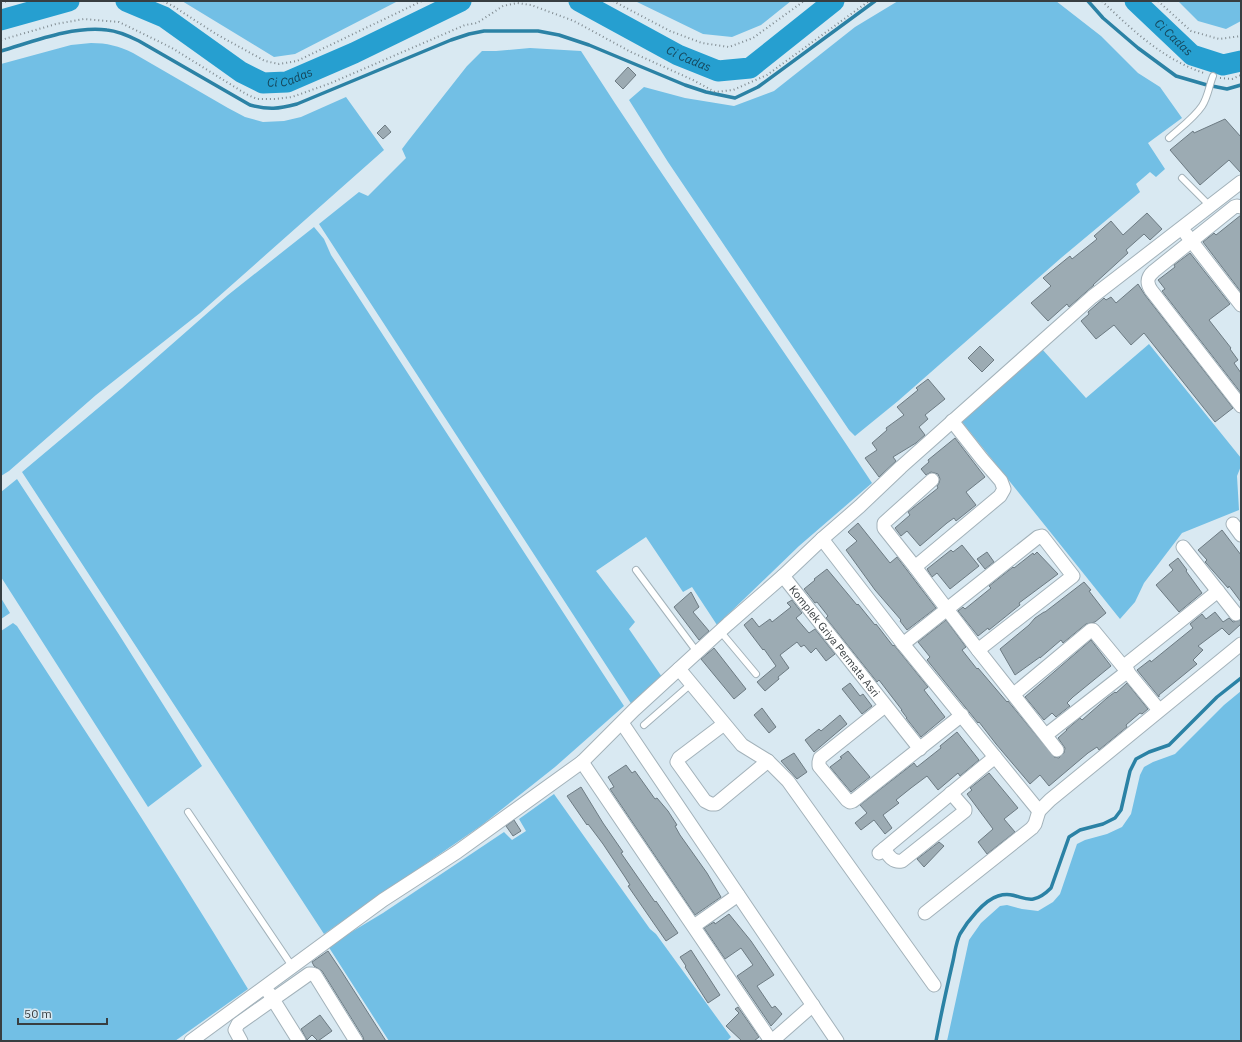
<svg xmlns="http://www.w3.org/2000/svg" width="1242" height="1042" font-family="'IBM Plex Sans',sans-serif">
  <style>
    .green { fill: #72bfe5 }
    .lines { fill: none; stroke-linecap: round; stroke-linejoin: round }
    .stream { stroke: #2b82a5; stroke-width: 3.5 }
    .river { stroke: #269fd0; stroke-width: 21 }
    .building { fill: #9cabb3; stroke: #6d7b83 }
    .lane-casing { stroke: #a3b2ba; stroke-width: 8 }
    .street-casing { stroke: #a3b2ba; stroke-width: 15 }
    .path { stroke: #818c92; stroke-width: 2; stroke-dasharray: 1 3; stroke-linecap: butt }
    .lane { stroke: #fff; stroke-width: 6 }
    .street { stroke: #fff; stroke-width: 13 }
    .labels { text-anchor: middle; stroke-width: 4; stroke-linejoin: round; paint-order: stroke }
    .street-label { font-size: 11px; fill: #383e41; stroke: #d9e9f2 }
    .water-label { font-size: 12px; font-style: italic; fill: #154559; stroke: #d9e9f2 }
  </style>
  <rect width="100%" height="100%" fill="#d9e9f2"/>
  <!-- green -->
  <path class="green" d="M182,1h216l-103,53 -21,3z
    M635,1h156l-30,24 -29,12 -29,-3z
    M898,1h158l45,35 37,37 22,14 22,31 -34,25 17,26 -9,8 -6,-5 -14,12 4,8 -79,66 -163,143 -43,35 -6,-6 -181,-268 -39,-62 15,-13 41,11 49,8 40,-15 81,-64z
    M1178,1h63v20l-15,8 -28,-8z
    M91,43c16,0 28,3 42,10l95,55 17,9 18,5 21,-1 17,-4 45,-20 38,53 -184,163 -104,82 -87,76 -8,5v-412l70,-19z
    M530,48l51,3c94,146 195,287 291,432l-73,63 -82,79 -25,-38 -9,5 -37,-55 -50,34 39,51 -6,7 33,48 -30,28 -313,-481 40,-32 9,4 38,-38 -4,-9 6,-8 59,-75 15,-15h14z
    M314,227l10,12 7,16 293,451 -69,61 -73,58 -158,109 -302,-462 100,-84 106,-93z
    M1149,344l92,114v8l-4,10 2,34 -57,23 -38,50 -9,19 -15,17 -158,-197 80,-73 44,49z
    M17,479l101,154 84,133 -54,41 -147,-230v-85z
    M1,598l9,15 -9,6z
    M13,623l4,3c78,120 157,240 231,363l-73,52h-174v-410z
    M1241,691v350h-294l22,-101 12,-17 19,-17 7,-1 15,4 16,2 15,-9 7,-8 17,-50 8,-4 22,-6 15,-7 9,-13 9,-39 4,-8 9,-5 22,-8 49,-49z
    M554,794l96,135 6,5 75,103 -4,4h-338l-61,-95 55,-33 121,-81 8,8 14,-9 -7,-12z"/>
  <g class="lines">
    <!-- stream -->
    <path class="stream" d="M1088,1l15,17 35,30 38,28 31,9 20,4 14,-4
      M1,51c34,-10 71,-25 106,-21 11,1 22,6 32,11l111,64c19,5 28,4 47,-1l154,-64 18,-6 15,-3h54l21,4 30,10 96,40 21,7 29,6 23,-11 117,-86
      M936,1041c5,-27 11,-54 17,-80 2,-9 3,-19 7,-27 7,-12 24,-34 38,-38 23,-7 29,16 53,-8l18,-51 11,-7 23,-6 12,-6 6,-8 9,-39 6,-12 13,-7 20,-7 48,-48 24,-19"/>
    <!-- river -->
    <g class="river">
      <path id="s1" d="M126,1l38,16 77,55 22,11 24,-1 67,-29 107,-52"/>
      <path id="s2" d="M579,1l99,54 40,16 32,-3 84,-67"/>
      <path id="s3" d="M1135,1l57,54 31,10 18,-4"/>
      <path d="M1,20l68,-19"/>
    </g>
  </g>
  <!-- building -->
  <path class="building" d="M628,67l8,8 -13,14 -8,-8z
    M1225,119l16,18v36l-12,-13 -29,25 -30,-35 23,-19 1,2z
    M385,125l6,7 -8,7 -6,-6z
    M1147,213l15,16 -12,11 -6,-6 -18,16 2,3 -35,32h1l-25,22 -2,-3 -19,17 -17,-18 20,-17 -8,-8 27,-22 2,3 25,-20 -3,-3 17,-15 12,14z
    M1241,215v77l-38,-50 11,-9 2,2z
    M1190,253l40,51 -21,16 22,28 -1,1 8,11 -4,3 7,10v20l-79,-102 3,-2 -7,-9 17,-13 -1,-2z
    M1138,284l7,11 88,113 -18,14 -71,-89 -13,12 -17,-20 -18,14 -15,-18 8,-7 -1,-2 16,-14 2,2 5,-3 5,6z
    M980,346l14,14 -12,12 -14,-14z
    M928,379l17,20 -20,16 3,4 -9,8 6,8 -9,8 -23,14 3,4 -17,16 -14,-19 12,-8 -5,-7 15,-13 -1,-2 18,-13 -7,-8 21,-17 -2,-2z
    M955,438l30,39 -19,15 10,13 -20,16 -2,-3 -7,5 -27,23 -13,-15 -6,5 -6,-8 15,-13 -2,-3 30,-24 -1,-2 2,-3 1,-4 -2,-5 -7,-2 -5,3 -5,-6 8,-7 -1,-2z
    M858,523l32,40 7,-6 39,51 -29,22 -7,-9 1,-1 -26,-30 -29,-40 11,-9 -9,-9z
    M1222,530l19,25v47l-12,-16 -1,2 -22,-25 -1,-1 2,-2 -9,-10z
    M962,545l17,21 -29,23 -13,-16 -5,4 -5,-8 24,-19 2,2z
    M987,552l7,10 -9,7 -8,-10z
    M1037,552l21,22 -39,29 1,2 -31,25 -1,-2 -10,8 -20,-25 5,-4 2,2 26,-21 -2,-2 24,-19 1,1 19,-15 1,2z
    M1178,558l9,12 -1,1 16,22 -23,19 -23,-27 17,-15 -4,-5z
    M827,569l30,36 1,-1 17,21 1,-1 17,22 1,-1 34,42 -4,3 21,27 -24,20 -15,-19h1l-6,-8h1l-23,-30 -2,2 -51,-64 2,-2 -11,-14 -2,1 -11,-14 11,-9 -1,-1z
    M1084,582l7,8 -2,1 17,22 -11,9 -9,2 -23,19 -2,-3 -21,18v-1l-25,18 -15,-26 29,-24 6,-7 9,-6h1z
    M691,592l8,15 -6,5 16,19 -10,9 -25,-33z
    M792,600l10,13 -6,5 13,15 6,-4 20,25 -9,7 -10,-13 -5,5 -7,-8 -3,2 -4,-5 -17,13 9,13 -11,9 1,2 -14,12 -8,-9 19,-16 -12,-17 -1,1 -19,-25 8,-7 7,9 11,-8 2,3 19,-15 -4,-4z
    M1215,612l8,10 6,-4 4,4 8,-2v4l-12,11 -7,-7 -24,18 5,4 -10,10 4,4 -38,31v2l-22,-27 13,-10 1,2 42,-34 -3,-4 12,-10 4,5z
    M946,620l20,27 -4,3 15,19 1,-1 29,34 1,-1 46,56 5,1 5,-5 1,-5 -7,-10 9,-8h-1l14,-12 2,2 25,-22 8,-6 1,1 11,-10 21,26 -6,5 -2,-1 -14,12 1,2 -28,23 -2,-3 -9,6 -39,33 -9,-11 -10,9 -34,-40 -17,-22 -1,1 -51,-63 3,-3 -12,-15z
    M1091,640l20,26 -38,31 -6,6 3,3 -14,11 -4,-4 -8,7 -19,-23z
    M714,648l32,41 -12,10 -33,-40z
    M850,683l10,13 3,-2 9,12 -10,8 -20,-25z
    M762,708l14,19 -7,6 -15,-18z
    M840,715l7,9 -33,28 -9,-12 14,-11 2,2z
    M957,732l22,28 -19,16 -2,-3 -20,17 -11,-14 -16,12 -15,12 3,3 -16,12 9,13 -7,6 -11,-14 -13,10 -6,-7 12,-10 -7,-8 54,-42 3,4 24,-19 -1,-2z
    M848,751l22,26 -19,15 -21,-25 12,-9 -2,-1z
    M794,753l13,19 -10,7 -16,-18z
    M626,765l6,8 3,-2 20,28 2,-1 11,13 9,14 -2,1 5,9 27,38 14,24 -26,18 -85,-126 4,-2 -6,-10z
    M989,773l29,35 -14,11 11,13 -28,22 -9,-12 15,-13 -26,-35 5,-4 -2,-2z
    M581,787l22,36 20,29 -2,1 34,49 1,-1 22,32 -12,8 -38,-55 2,-1 -5,-8 -22,-33 -15,-20 -1,1 -20,-29z
    M514,820l7,11 -8,5 -7,-10z
    M939,842l5,4 -20,21 -7,-8z
    M729,914l22,27 23,34 -17,11 15,22 3,-2 7,8 -11,12 -34,-50 16,-11 -12,-17 -16,11 -21,-31 10,-6 1,2z
    M691,950l29,45 -12,8 -23,-36 1,-1 -6,-9z
    M328,951l14,21 44,69h-22l-1,-4 -41,-66 -8,-5 -2,-4z
    M738,1007l21,30 -5,4h-12l-16,-15 13,-13 -4,-4z
    M320,1015l12,16 -14,10 -6,-6 -5,5 -6,-11z"/>
  <g class="lines">
    <!-- lane casing -->
    <g class="lane-casing">
      <path id="lane" d="M1169,138c11,-10 25,-20 33,-32 6,-9 7,-20 11,-30
        M1182,178l28,28
        M636,570l61,82
        M720,631l36,43
        M644,725l47,-41
        M188,812l104,154"/>
    </g>
    <!-- street casing -->
    <g class="street-casing">
      <g id="street">
        <path d="M1241,207l-4,-1 -3,1 -80,64c-7,6 -8,11 -3,19l90,116"/>
        <path d="M1186,234l55,71"/>
        <path d="M932,480l-48,43v5l31,39 63,83 79,100"/>
        <path d="M1233,524l8,11"/>
        <path d="M822,539l81,105 136,167"/>
        <path d="M1183,547l53,67"/>
        <path d="M915,567l85,-71 4,-7 -3,-8 -19,-22 -30,-38"/>
        <path id="s4" d="M783,576l137,173"/>
        <path d="M903,644l135,-107 4,-1 31,40 -95,74"/>
        <path d="M1124,666l94,-75"/>
        <path d="M679,669l63,76 26,16 20,20 146,204"/>
        <path d="M1014,694l77,-64h2l66,80"/>
        <path d="M885,706l-65,52 -1,4v4l28,34 3,2 3,-1 109,-86"/>
        <path d="M622,723l215,318"/>
        <path d="M724,724l-45,34 -2,4 28,39 6,3h5l52,-43"/>
        <path d="M1046,735l82,-64"/>
        <path d="M582,762l189,279"/>
        <path d="M884,849c5,7 9,14 18,12l63,-50v-2l-14,-16"/>
        <path d="M879,853l116,-96"/>
        <path d="M925,913l107,-85 3,-4 4,-13 11,-11 191,-156"/>
        <path d="M694,926l44,-31"/>
        <path d="M269,993l30,48"/>
        <path d="M191,1041l192,-141 74,-48 125,-90 52,-52 94,-86 55,-48 39,-37 38,-33 41,-39 191,-170 149,-115"/>
        <path d="M241,1041l-6,-11 3,-6 71,-50h3l3,1 41,66"/>
        <path d="M772,1041l41,-36"/>
      </g>
    </g>
    <!-- path -->
    <path class="path" d="M163,1l10,5 43,28 49,27 14,3 18,-3 125,-60
      M613,1l57,30 32,12 27,4 24,-9 51,-37
      M1102,1c30,29 62,59 102,72
      M1158,1l33,30 28,8 22,-3
      M1,3l7,-2
      M1,40l55,-16 28,-5 35,3 53,26 74,46 11,5h18l17,-2 39,-14 134,-58 12,-2 26,-17 14,-3 14,2 43,16 57,31 62,28 22,12 18,-2 34,-15 102,-74
      M1220,78l12,1 9,-4"/>
    <!-- lane -->
    <use href="#lane" class="lane"/>
    <!-- street -->
    <use href="#street" class="street"/>
  </g>
  <g class="labels">
    <!-- street labels -->
    <g class="street-label">
      <text dy="4" stroke="none"><textPath href="#s4" startOffset="83">Komplek Griya Permata Asri</textPath></text>
    </g>
    <!-- water labels -->
    <g class="water-label">
      <text dy="4" stroke="none"><textPath href="#s3" startOffset="53">Ci Cadas</textPath></text>
      <text dy="4" stroke="none"><textPath href="#s2" startOffset="124">Ci Cadas</textPath></text>
      <text dy="4" stroke="none"><textPath href="#s1" startOffset="188">Ci Cadas</textPath></text>
    </g>
  </g>
  <!-- border -->
  <rect width="1242" height="1042" fill="none" stroke="#383e41" stroke-width="4"/>
  <!-- scale -->
  <path d="M18 1018v6h89v-6" fill="none" stroke="#383e41" stroke-width="2"/>
  <text x="24" y="1018" font-size="12" fill="#383e41" stroke="#d9e9f2" stroke-width="3" paint-order="stroke">50 m</text>
</svg>
